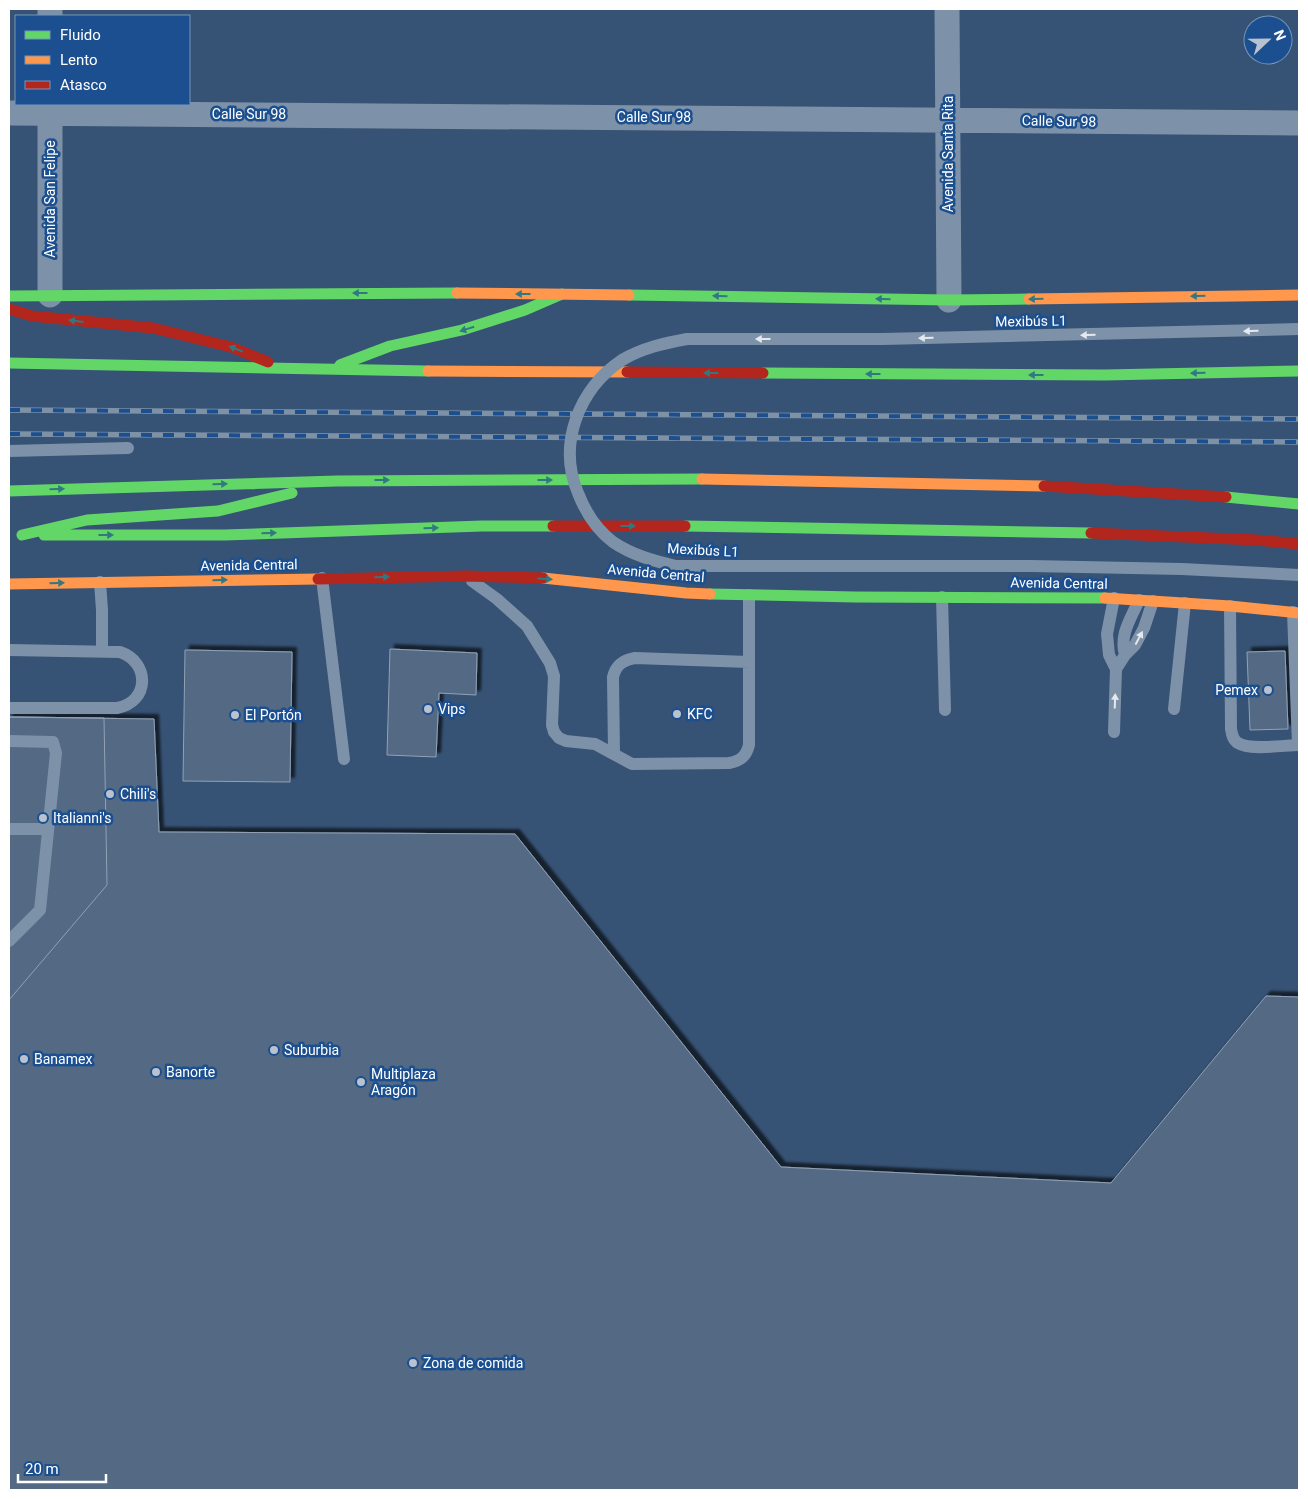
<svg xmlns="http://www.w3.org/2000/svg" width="1308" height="1499" font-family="Roboto,sans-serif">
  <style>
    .building { fill: #526984; stroke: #92a2b6; filter: url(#shadow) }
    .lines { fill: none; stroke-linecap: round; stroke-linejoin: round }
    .lane { stroke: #7d92a8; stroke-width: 12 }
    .street { stroke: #7d92a8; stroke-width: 25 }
    .fast { stroke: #63d668; stroke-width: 11 }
    .slow { stroke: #ff974d; stroke-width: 11 }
    .jam { stroke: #b3261e; stroke-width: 11 }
    .rail-casing { stroke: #7e92a7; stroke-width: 5.5 }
    .rail { stroke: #1b4f8f; stroke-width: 4; stroke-dasharray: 11; stroke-linecap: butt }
    .lane-bridge { stroke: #7d92a8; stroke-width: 12 }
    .oneway { fill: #317883 }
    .oneway2 { fill: #e5e9ee }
    .poi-dot { fill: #b9c2ce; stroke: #1b4f8f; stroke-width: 2 }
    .labels { text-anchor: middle; stroke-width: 5; stroke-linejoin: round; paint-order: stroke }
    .street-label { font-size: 14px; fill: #fff; stroke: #1b4f8f }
    .poi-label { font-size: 14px; fill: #fff; stroke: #1b4f8f; text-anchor: start }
  </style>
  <defs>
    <filter id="shadow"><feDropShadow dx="4.5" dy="-4.5" stdDeviation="1" flood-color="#0009"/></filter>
  </defs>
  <rect width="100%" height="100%" fill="#365274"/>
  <!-- building -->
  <path class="building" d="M390,649l87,4 -1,42 -37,-2 -3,64 -49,-2z
    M185,650l107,2 -2,130 -107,-1z
    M1285,651l3,78 -38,1 -3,-78z
    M9,717l145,2 5,113 356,2 266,333 330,16 155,-187 33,1v493h-1290z
    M9,717l95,1 3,167 -98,115z"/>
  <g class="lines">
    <!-- lane -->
    <path class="lane" d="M9,451l119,-3
      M322,578l22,181
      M472,581l25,18 30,27 23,37 4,13 -2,49 2,7 5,6 7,3 29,3 37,20 97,-1c11,-2 17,-6 20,-18v-150
      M100,582l2,28v41
      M942,597l3,113
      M1114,598l-7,36 2,21 7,14 -2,63
      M1230,606l1,123c1,6 2,11 7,14 12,8 47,2 61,2
      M1293,612l5,133
      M9,650l111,2c30,10 30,50 -3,56h-108
      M1125,655c-6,-20 6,-37 14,-55
      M1116,669l9,-14 10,-10 9,-17 9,-27
      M1174,709l11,-106
      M9,741l44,1 3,11 -16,157 -31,31
      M614,754l-1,-77c3,-12 10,-17 22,-19l114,4
      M9,829h39"/>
    <!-- street -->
    <path class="street" d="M50,9v7
      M947,9l2,291
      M9,113l1290,10
      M50,295v-191"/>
    <!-- fast -->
    <path class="fast" d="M629,295l320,5 80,-1
      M9,296l448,-3
      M9,363l419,8
      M340,365l50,-19 72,-16 63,-20 37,-16
      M763,373l342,2 194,-4
      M9,491l328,-10 365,-2
      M1226,497l73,7
      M685,526l406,7
      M22,535l65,-15 131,-9 74,-18
      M44,535h180l258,-9h71
      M710,594l145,3 250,1"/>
    <!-- slow -->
    <path class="slow" d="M457,293l172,2
      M1029,299l270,-4
      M428,371l199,1
      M702,479l342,7
      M543,578l143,15 24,1
      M9,584l309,-5
      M1105,598l125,8 69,7"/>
    <!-- jam -->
    <path class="jam" d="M9,309l23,7 121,12 78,19 37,15
      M627,372l136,1
      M1044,486l182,11
      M553,526h132
      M1091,533l166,7 42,4
      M318,579l148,-3 77,2"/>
    <!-- rail casing -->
    <g class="rail-casing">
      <path id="rail" d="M9,410l1290,9
        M9,434l1290,8"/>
    </g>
    <!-- rail -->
    <use href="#rail" class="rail"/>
    <!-- lane-bridge -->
    <path class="lane-bridge" d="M1299,329l-416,10h-196c-22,4 -45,9 -65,21 -43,29 -65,84 -44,133 7,18 19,37 35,49 19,13 41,19 63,24h355l151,3 117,6"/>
  </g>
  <!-- one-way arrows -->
  <defs><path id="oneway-solid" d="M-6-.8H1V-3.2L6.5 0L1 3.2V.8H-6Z" transform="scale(1.25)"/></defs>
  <g class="oneway">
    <use href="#oneway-solid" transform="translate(360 293) rotate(-180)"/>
    <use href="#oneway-solid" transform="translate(523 294) rotate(-180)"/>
    <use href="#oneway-solid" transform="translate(720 296) rotate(-179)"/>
    <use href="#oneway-solid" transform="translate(1198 296) rotate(179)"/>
    <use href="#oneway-solid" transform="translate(883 299) rotate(-179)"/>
    <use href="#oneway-solid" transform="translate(1036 299) rotate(179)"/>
    <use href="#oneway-solid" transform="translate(76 321) rotate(-173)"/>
    <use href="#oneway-solid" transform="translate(467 329) rotate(163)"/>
    <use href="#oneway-solid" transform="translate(236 349) rotate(-159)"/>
    <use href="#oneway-solid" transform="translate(711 373) rotate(-180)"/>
    <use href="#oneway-solid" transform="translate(1198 373) rotate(179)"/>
    <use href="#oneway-solid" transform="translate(873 374) rotate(-180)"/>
    <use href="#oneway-solid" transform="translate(1036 375) rotate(-180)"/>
    <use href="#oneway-solid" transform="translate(382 480)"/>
    <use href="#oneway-solid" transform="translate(545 480)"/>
    <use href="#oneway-solid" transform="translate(220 484) rotate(-2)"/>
    <use href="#oneway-solid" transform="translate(57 489) rotate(-2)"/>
    <use href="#oneway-solid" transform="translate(628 526)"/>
    <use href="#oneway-solid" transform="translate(431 528) rotate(-2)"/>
    <use href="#oneway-solid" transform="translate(269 533) rotate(-2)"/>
    <use href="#oneway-solid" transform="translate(106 535)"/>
    <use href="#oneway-solid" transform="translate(382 577) rotate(-1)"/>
    <use href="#oneway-solid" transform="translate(545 579) rotate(3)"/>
    <use href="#oneway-solid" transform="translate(220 580) rotate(-1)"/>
    <use href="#oneway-solid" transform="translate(57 583) rotate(-2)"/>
  </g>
  <g class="oneway2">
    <use href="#oneway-solid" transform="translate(1251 331) rotate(178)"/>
    <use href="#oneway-solid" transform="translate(1088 335) rotate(179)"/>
    <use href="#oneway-solid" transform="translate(926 338) rotate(179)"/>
    <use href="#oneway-solid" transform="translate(763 339) rotate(180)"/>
    <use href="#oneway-solid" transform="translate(1139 638) rotate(-62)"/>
    <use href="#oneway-solid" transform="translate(1115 701) rotate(-88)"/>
  </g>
  <!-- markers -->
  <g class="poi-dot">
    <circle cx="1268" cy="690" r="5"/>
    <circle cx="428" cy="709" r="5"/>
    <circle cx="677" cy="714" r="5"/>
    <circle cx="235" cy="715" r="5"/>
    <circle cx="110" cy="794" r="5"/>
    <circle cx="43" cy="818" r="5"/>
    <circle cx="274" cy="1050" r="5"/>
    <circle cx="24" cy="1059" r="5"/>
    <circle cx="156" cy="1072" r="5"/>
    <circle cx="361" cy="1082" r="5"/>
    <circle cx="413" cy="1363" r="5"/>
  </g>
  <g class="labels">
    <!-- street labels -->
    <g class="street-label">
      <text x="249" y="119">Calle Sur 98</text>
      <text x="654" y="122">Calle Sur 98</text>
      <text transform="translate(1059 121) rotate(1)" y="5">Calle Sur 98</text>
      <text transform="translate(948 154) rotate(-90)" y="5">Avenida Santa Rita</text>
      <text transform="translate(50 199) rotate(-90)" y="5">Avenida San Felipe</text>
      <text transform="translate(1031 321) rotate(-1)" y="5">Mexibús L1</text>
      <text transform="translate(703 550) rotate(3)" y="5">Mexibús L1</text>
      <text transform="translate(249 565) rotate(-1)" y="5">Avenida Central</text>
      <text transform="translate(656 573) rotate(5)" y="5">Avenida Central</text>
      <text transform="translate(1059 583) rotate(1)" y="5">Avenida Central</text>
    </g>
    <!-- poi labels -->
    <g class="poi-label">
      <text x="1258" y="695" text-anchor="end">Pemex</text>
      <text x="438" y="714">Vips</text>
      <text x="687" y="719">KFC</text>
      <text x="245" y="720">El Portón</text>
      <text x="120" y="799">Chili's</text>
      <text x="53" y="823">Italianni's</text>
      <text x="284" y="1055">Suburbia</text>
      <text x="34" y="1064">Banamex</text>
      <text x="166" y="1077">Banorte</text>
      <text x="371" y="1079">Multiplaza<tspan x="371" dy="16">Aragón</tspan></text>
      <text x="423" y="1368">Zona de comida</text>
    </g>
  </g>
  <!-- border -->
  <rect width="1308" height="1499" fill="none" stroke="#ffffff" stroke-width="20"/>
  <!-- legend -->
  <rect x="15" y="15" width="175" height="90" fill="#1b4f8f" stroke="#7695bc"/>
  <rect x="25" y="31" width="25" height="8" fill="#63d668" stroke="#7695bc"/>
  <text x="60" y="40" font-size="15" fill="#ffffff">Fluido</text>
  <rect x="25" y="56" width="25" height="8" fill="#ff974d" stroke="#7695bc"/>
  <text x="60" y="65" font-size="15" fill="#ffffff">Lento</text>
  <rect x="25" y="81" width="25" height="8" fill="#b3261e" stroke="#7695bc"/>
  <text x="60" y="90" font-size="15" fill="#ffffff">Atasco</text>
  <!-- north arrow -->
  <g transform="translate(1268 40) rotate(68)"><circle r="24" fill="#1b4f8f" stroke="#7695bc"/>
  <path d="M0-4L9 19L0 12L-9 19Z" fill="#b9c2ce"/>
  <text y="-8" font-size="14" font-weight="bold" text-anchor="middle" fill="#ffffff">N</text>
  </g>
  <!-- scale -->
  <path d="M18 1474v8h88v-8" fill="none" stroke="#ffffff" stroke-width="2.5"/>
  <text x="25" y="1474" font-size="15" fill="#ffffff" stroke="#1b4f8f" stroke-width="4" paint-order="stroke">20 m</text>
</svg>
